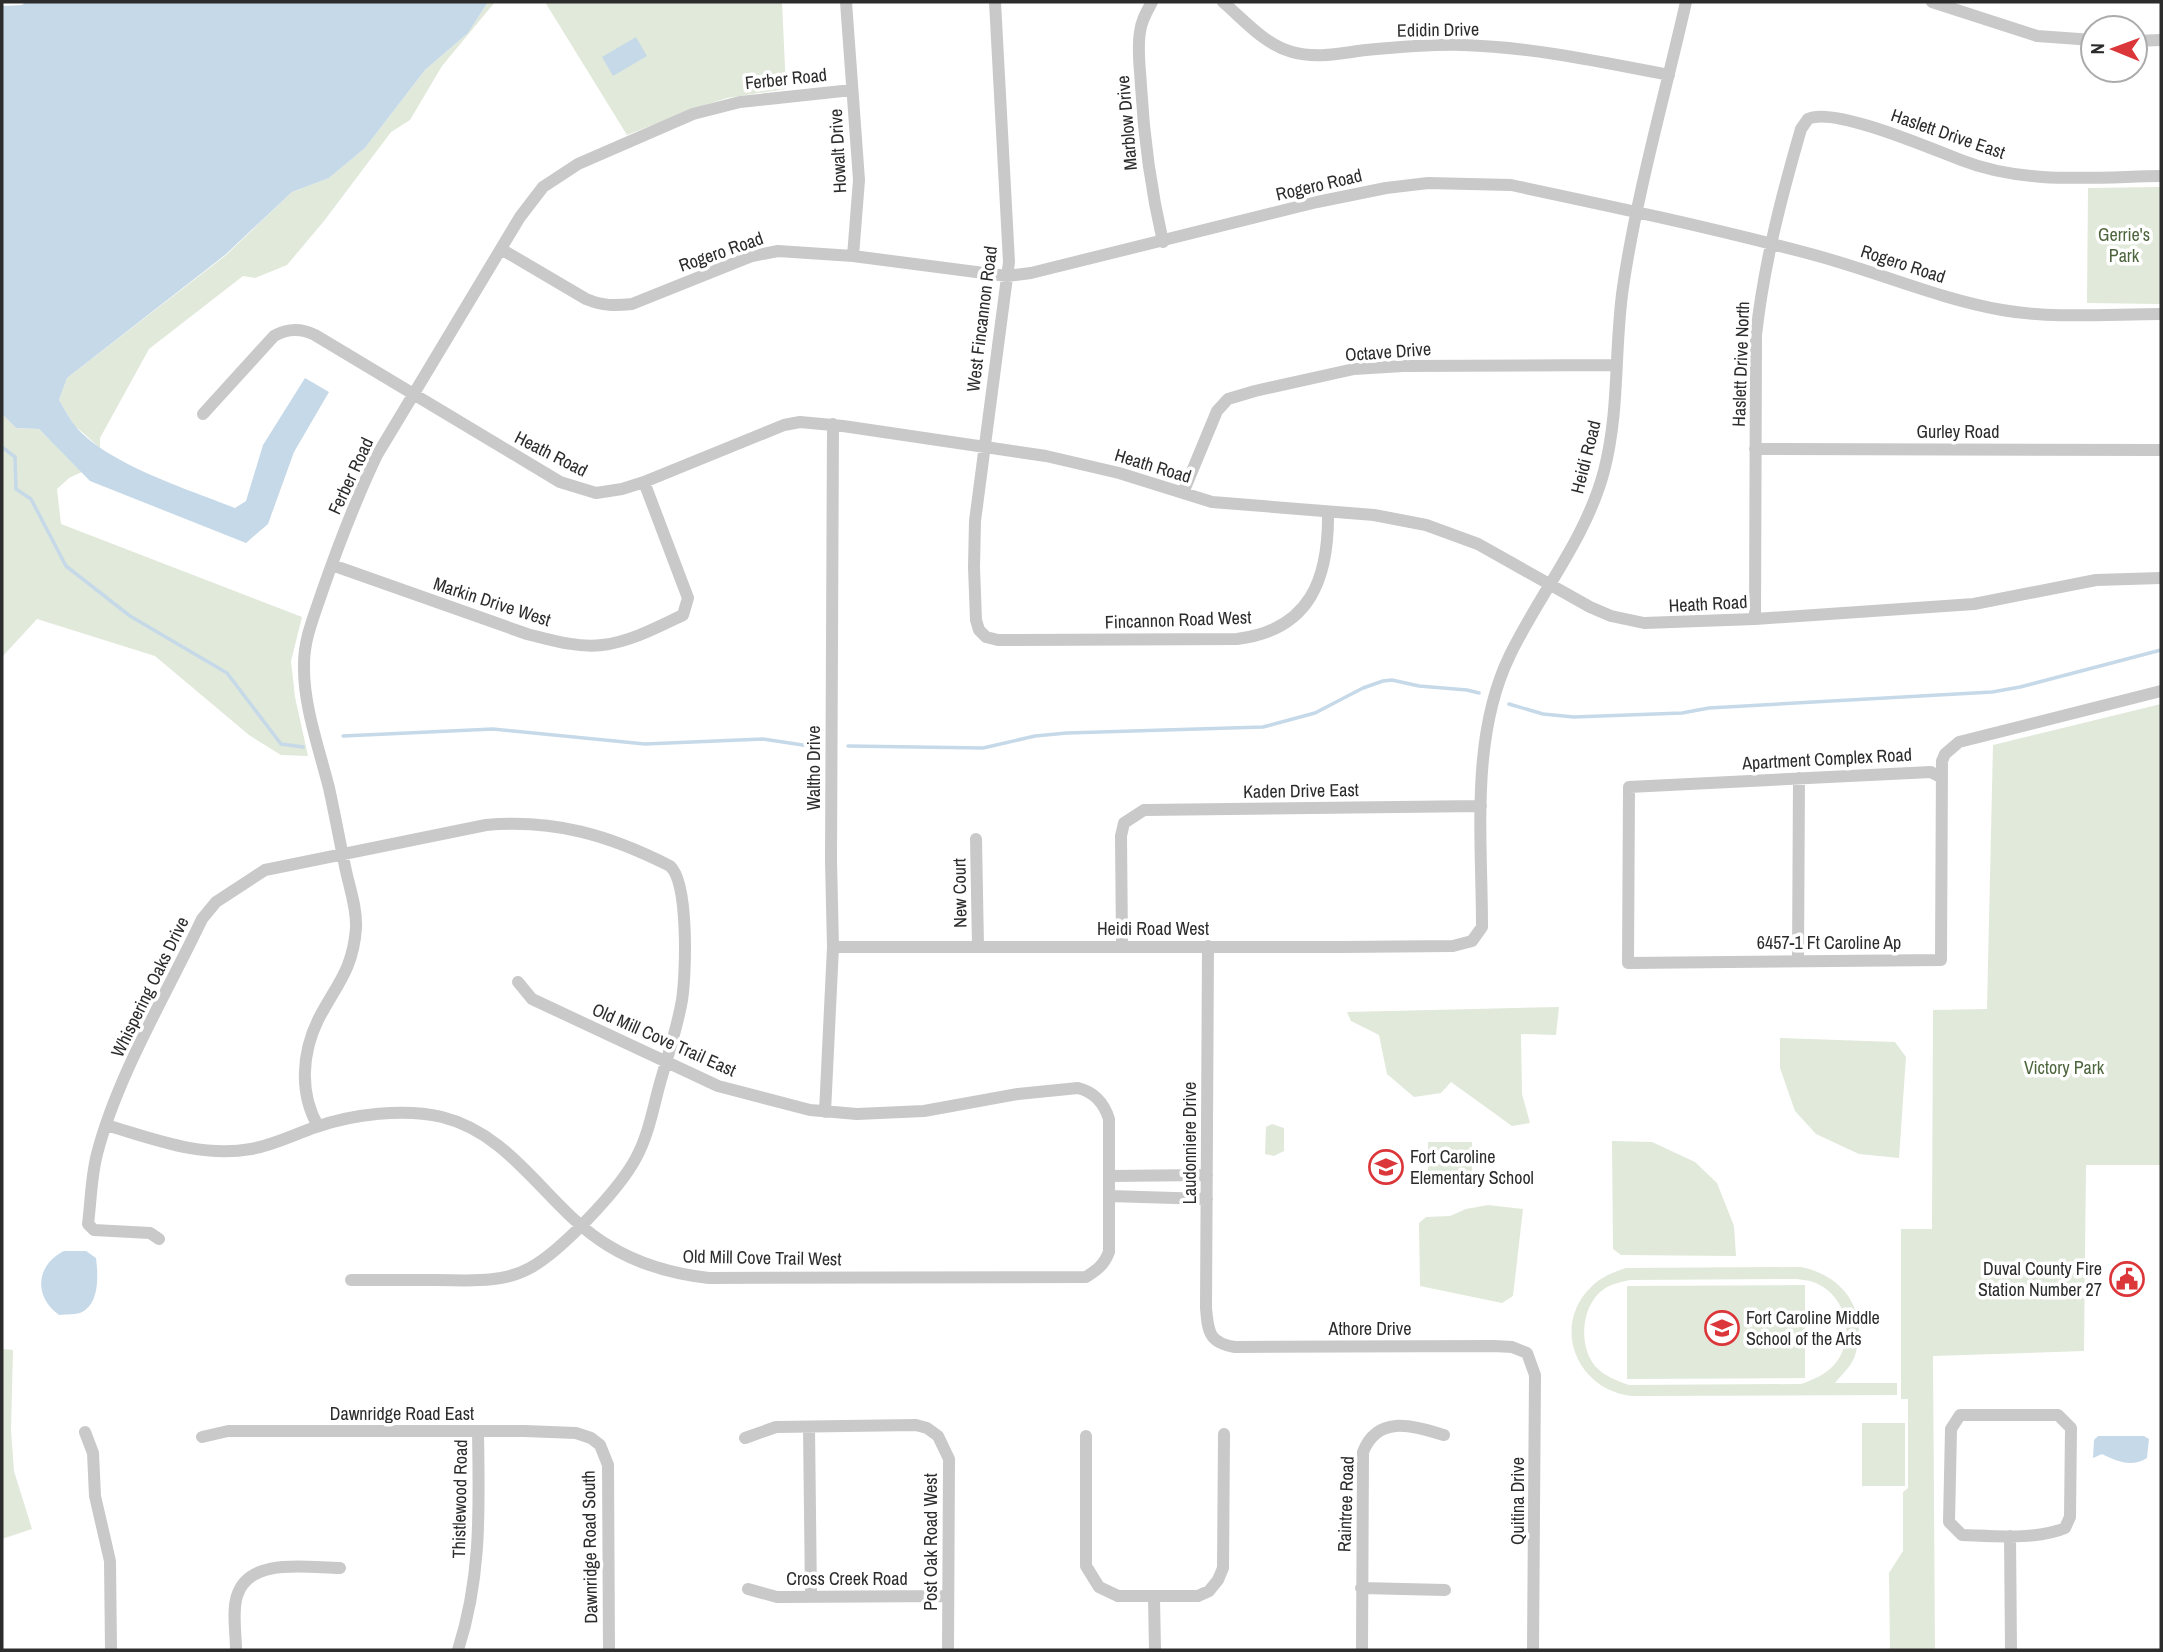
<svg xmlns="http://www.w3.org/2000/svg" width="2163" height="1652" font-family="'Archivo Narrow',sans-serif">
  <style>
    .green { fill: #e1e9da; fill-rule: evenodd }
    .water { fill: #c6d9e8 }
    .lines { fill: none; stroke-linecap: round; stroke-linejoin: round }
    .stream { stroke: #c6d9e8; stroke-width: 3.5 }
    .street { stroke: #c9c9c9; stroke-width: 12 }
    .labels { text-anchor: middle; stroke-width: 7; stroke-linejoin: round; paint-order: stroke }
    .street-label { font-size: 18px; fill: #2c2c2c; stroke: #fff }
    .park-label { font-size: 18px; fill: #4d653c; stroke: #fff }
    .poi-label { font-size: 18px; fill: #2c2c2c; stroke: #fff; text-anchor: start }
  </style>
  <rect width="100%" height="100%" fill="#fff"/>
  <!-- green -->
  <path class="green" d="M488,2h7l-53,64 -32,54 -19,12 -67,89 -37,44 -32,13 -12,-2 -94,73 -49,89v10l-26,-23 -15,-25 8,-22 158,-122 67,-64 37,-14 36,-30 60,-78 43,-37z
    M545,2h237l4,87 -59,9 -31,10 -69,27z
    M2161,187v117l-74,-1 1,-115z
    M2,414l14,14 23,1 43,43 -13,6 -12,11 4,35 241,93 -11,44 4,36 13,59 -27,-1 -32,-20 -94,-79 -118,-37 -35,38z
    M2161,704v461h-75l-2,186 -151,5 2,294h-45l-1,-77 14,-22v-59l5,-4v-89h-7v-170h31l1,-219 54,-1 6,-264z
    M1559,1007l-3,28 -35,-1 1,60 8,29 -18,3 -61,-44 -10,11 -27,4 -27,-23 -8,-39 -28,-14 -4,-9z
    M1780,1038l115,4 11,15 -7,101 -40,-4 -43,-20 -21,-23 -15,-43z
    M1272,1124l12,4v23l-10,5 -9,-2 1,-27z
    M1612,1141l40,1 43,20 22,21 17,43 2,30 -115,-1 -8,-6z
    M1428,1142h44v29h-44z
    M1488,1205l35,4 -10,87 -11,7 -82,-17 -1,-63 7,-6 24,-1 16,-7z
    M1801,1267c41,8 67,42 55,85 -3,13 -13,21 -21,31h62v12l-265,1c-55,-6 -82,-70 -40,-110 10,-9 21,-14 34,-18zM1797,1279c5,1 11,1 16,3 34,12 44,57 21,83 -8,9 -21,15 -33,19l-172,1c-12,-4 -25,-9 -34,-19 -17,-21 -14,-61 9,-77 7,-5 17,-7 26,-9z
    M1805,1285v93l-178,1v-93z
    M2,1349l11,1 -2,80 3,41 18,58 -30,10z
    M1862,1423h43v63h-43z"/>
  <!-- water -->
  <path class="water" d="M26,2h462l-20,31 -43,37 -60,78 -36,30 -37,14 -67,63 -158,123 -8,22c5,8 9,16 14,23 28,39 117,67 162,85l11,-7 17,-56 42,-67 24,14 -35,60 -26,72 -22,19 -156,-62 -51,-52 -23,-1 -14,-14v-408l20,-1z
    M636,37l11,19 -34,20 -11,-19z
    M64,1251h22l10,7c2,16 4,45 -14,54 -5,3 -16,2 -23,3 -26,-19 -23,-50 5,-64z
    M2098,1436h46l5,3 -2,19c-15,10 -31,3 -45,-4l-9,4 1,-18z"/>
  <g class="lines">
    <!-- stream -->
    <path class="stream" d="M2,447l13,10 1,32 15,10 35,67 64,50 97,57 54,71 22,3
      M1509,704l34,10 31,3 108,-4 27,-5 283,-16 28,-5 141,-37
      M343,736l150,-7 152,15 118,-5 53,8
      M848,746l135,2 52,-12 32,-3 196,-6 52,-14 48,-25 20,-7 9,-1 27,6 48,4 12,3"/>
    <!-- street -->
    <path class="street" d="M846,2l13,178 -6,76
      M995,2l14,260 -34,259 -1,46 2,53 3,10 7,7 12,3 239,-1c73,-9 92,-60 91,-127
      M1152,2c-5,9 -11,19 -12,30 -3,17 0,36 1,54 3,54 10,104 22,156
      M1223,2c21,18 41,42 69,50 25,7 49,1 74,-2 32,-3 64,-6 97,-5 69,2 138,17 206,30
      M1932,2l105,34 56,4
      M2135,41l26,-1
      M501,249l85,50c17,7 29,7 46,5l120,-48 26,-5 75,5 154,20 24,-3 286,-71 69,-14 42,-5 83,2c99,21 198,42 296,68 66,17 128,45 195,57 51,9 107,4 159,4
      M203,414l71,-78c14,-8 27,-8 41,-1l245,147 36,11 26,-4 22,-7 140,-57 16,-3 43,4 203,30 73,17 93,29 162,13 52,10 52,19 112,63 21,9 33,7 111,-4 219,-15 122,-24 65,-2
      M1755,449l406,1
      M1183,493l34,-82 11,-12 27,-8 99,-22 49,-3 214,-1
      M332,565l195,69c24,6 50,14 75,11 28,-3 56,-18 81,-30l5,-17 -44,-116
      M1755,619l1,-284c8,-71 25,-137 45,-206l7,-10c25,-13 124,30 153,41 63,25 134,17 200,16
      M1942,778l-11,-6 -302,15 -1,176 313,-3 1,-199 3,-7 14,-12 202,-51
      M976,839l2,108
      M1122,946l-1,-110 3,-13 20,-13 337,-4
      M1208,946l-2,362c2,24 3,35 29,39l259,-1 18,1 15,6 8,22 -2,275
      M833,947h508l112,-1 19,-5 10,-14c0,-89 -12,-190 28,-272 30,-62 76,-116 94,-184 16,-61 10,-123 19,-184 14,-95 42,-192 63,-285
      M1798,960l1,-182
      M825,1112l8,-165 -2,-86 2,-437
      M106,1125c48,14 95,33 145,24 23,-4 44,-15 65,-22 37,-13 88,-19 126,-10 73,18 106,93 167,129 31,19 64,28 100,32l377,-1c11,-7 18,-12 23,-25v-133c-5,-16 -15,-27 -31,-31l-60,6 -94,17 -67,3 -47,-4 -92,-24 -186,-87 -14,-17
      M318,1126c-19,-33 -16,-73 0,-106 18,-35 35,-50 38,-92 1,-19 -6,-39 -10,-57 -6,-28 -11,-56 -17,-83 -10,-40 -26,-83 -25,-124 0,-25 10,-48 18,-72 16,-46 34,-93 55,-137l143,-238 23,-30 35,-23 115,-50 47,-12 112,-12
      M1109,1176l98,-1
      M1109,1196l98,3
      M159,1239l-9,-6 -56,-3 -6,-6c3,-23 3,-47 9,-70 20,-78 70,-161 105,-235l14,-17 49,-32 221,-45c68,-6 123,10 184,41 19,17 16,108 12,134 -5,29 -14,55 -22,83 -7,25 -11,51 -24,75 -17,32 -75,93 -106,110 -29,16 -63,12 -94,12 -29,0 -57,0 -85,0
      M1960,1415h98l13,13 -1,89 -5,11c-28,12 -72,8 -103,7l-13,-13 2,-93z
      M809,1427l2,170
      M85,1432l8,21 2,43 15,65 1,89
      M1086,1436v130l13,21 19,9h80l11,-5 9,-11 5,-12 1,-134
      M202,1437l26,-6h296l52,2 15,5 9,7 8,20 1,185
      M745,1438l31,-11 140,-2 11,3 11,8 11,23 -1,191
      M2010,1536l1,114
      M1361,1588l84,2
      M748,1589l29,8 171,-1
      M1154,1598l1,52
      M236,1650c0,-16 -4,-39 1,-54 12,-40 72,-28 103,-28
      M458,1650c24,-74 21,-143 20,-219
      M1362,1650l1,-198c15,-38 50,-26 81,-17"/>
  </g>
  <!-- icons -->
  <defs>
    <g id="school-ring" transform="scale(1.75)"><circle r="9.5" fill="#fff" stroke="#db3639" stroke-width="1.5"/><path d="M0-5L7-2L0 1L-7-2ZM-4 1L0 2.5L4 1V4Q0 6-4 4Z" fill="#db3639"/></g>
    <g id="civic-ring" transform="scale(1.75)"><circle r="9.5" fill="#fff" stroke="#db3639" stroke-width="1.5"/><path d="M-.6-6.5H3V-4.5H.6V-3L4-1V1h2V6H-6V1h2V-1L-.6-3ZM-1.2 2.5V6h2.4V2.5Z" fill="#db3639"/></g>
  </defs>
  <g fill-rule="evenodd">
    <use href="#school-ring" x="1386" y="1167"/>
    <use href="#civic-ring" x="2127" y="1279"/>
    <use href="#school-ring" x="1722" y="1328"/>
  </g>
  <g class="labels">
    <!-- street labels -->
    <g class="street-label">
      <text transform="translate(1438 30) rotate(-1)" y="6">Edidin Drive</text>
      <text transform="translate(786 79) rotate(-6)" y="6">Ferber Road</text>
      <text transform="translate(1127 123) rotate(-95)" y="6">Marblow Drive</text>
      <text transform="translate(1948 134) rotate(19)" y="6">Haslett Drive East</text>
      <text transform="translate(838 151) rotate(-93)" y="6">Howalt Drive</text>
      <text transform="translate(1319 185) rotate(-13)" y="6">Rogero Road</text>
      <text transform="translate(721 252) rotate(-19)" y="6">Rogero Road</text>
      <text transform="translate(1903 264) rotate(18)" y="6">Rogero Road</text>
      <text transform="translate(982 319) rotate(-83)" y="6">West Fincannon Road</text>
      <text transform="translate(1388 352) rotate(-4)" y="6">Octave Drive</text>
      <text transform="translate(1741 364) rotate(-88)" y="6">Haslett Drive North</text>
      <text x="1958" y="438">Gurley Road</text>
      <text transform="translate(551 454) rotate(27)" y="6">Heath Road</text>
      <text transform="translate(1586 457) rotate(-76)" y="6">Heidi Road</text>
      <text transform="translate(1153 466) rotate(17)" y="6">Heath Road</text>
      <text transform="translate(351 476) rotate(-65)" y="6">Ferber Road</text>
      <text transform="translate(492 602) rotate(18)" y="6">Markin Drive West</text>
      <text transform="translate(1708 604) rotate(-3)" y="6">Heath Road</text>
      <text transform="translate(1178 620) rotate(-2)" y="6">Fincannon Road West</text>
      <text transform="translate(1827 759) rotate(-3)" y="6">Apartment Complex Road</text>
      <text transform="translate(814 768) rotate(-90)" y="6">Waltho Drive</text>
      <text transform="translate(1301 791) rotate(-1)" y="6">Kaden Drive East</text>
      <text transform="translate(960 893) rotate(-91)" y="6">New Court</text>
      <text x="1153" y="935">Heidi Road West</text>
      <text x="1829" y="949">6457-1 Ft Caroline Ap</text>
      <text transform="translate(150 987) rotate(-64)" y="6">Whispering Oaks Drive</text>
      <text transform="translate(664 1040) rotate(24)" y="6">Old Mill Cove Trail East</text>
      <text transform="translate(1190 1143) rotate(-90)" y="6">Laudonniere Drive</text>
      <text transform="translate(762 1258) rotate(1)" y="6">Old Mill Cove Trail West</text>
      <text x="1370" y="1335">Athore Drive</text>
      <text x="402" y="1420">Dawnridge Road East</text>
      <text transform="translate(460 1499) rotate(-89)" y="6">Thistlewood Road</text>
      <text transform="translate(1518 1501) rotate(-90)" y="6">Quitina Drive</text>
      <text transform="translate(1346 1504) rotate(-88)" y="6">Raintree Road</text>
      <text transform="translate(931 1542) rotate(-90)" y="6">Post Oak Road West</text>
      <text transform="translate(590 1547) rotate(-91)" y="6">Dawnridge Road South</text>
      <text x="847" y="1585">Cross Creek Road</text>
    </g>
    <!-- park labels -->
    <g class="park-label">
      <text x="2124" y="241">Gerrie's<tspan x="2124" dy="21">Park</tspan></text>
      <text x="2064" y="1074">Victory Park</text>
    </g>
    <!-- poi labels -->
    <g class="poi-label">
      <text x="1410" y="1163">Fort Caroline<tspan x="1410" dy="21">Elementary School</tspan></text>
      <text x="2102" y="1275" text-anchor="end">Duval County Fire<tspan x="2102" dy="21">Station Number 27</tspan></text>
      <text x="1746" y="1324">Fort Caroline Middle<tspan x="1746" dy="21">School of the Arts</tspan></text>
    </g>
  </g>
  <!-- border -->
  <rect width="2163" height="1652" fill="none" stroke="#2c2c2c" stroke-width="7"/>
  <!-- north arrow -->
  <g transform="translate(2114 49) rotate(271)"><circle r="33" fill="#ffffff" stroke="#ababab" stroke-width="2"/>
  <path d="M0-5L12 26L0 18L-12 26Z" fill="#db3639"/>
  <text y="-10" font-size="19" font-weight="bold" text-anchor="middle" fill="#2c2c2c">N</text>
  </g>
</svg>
